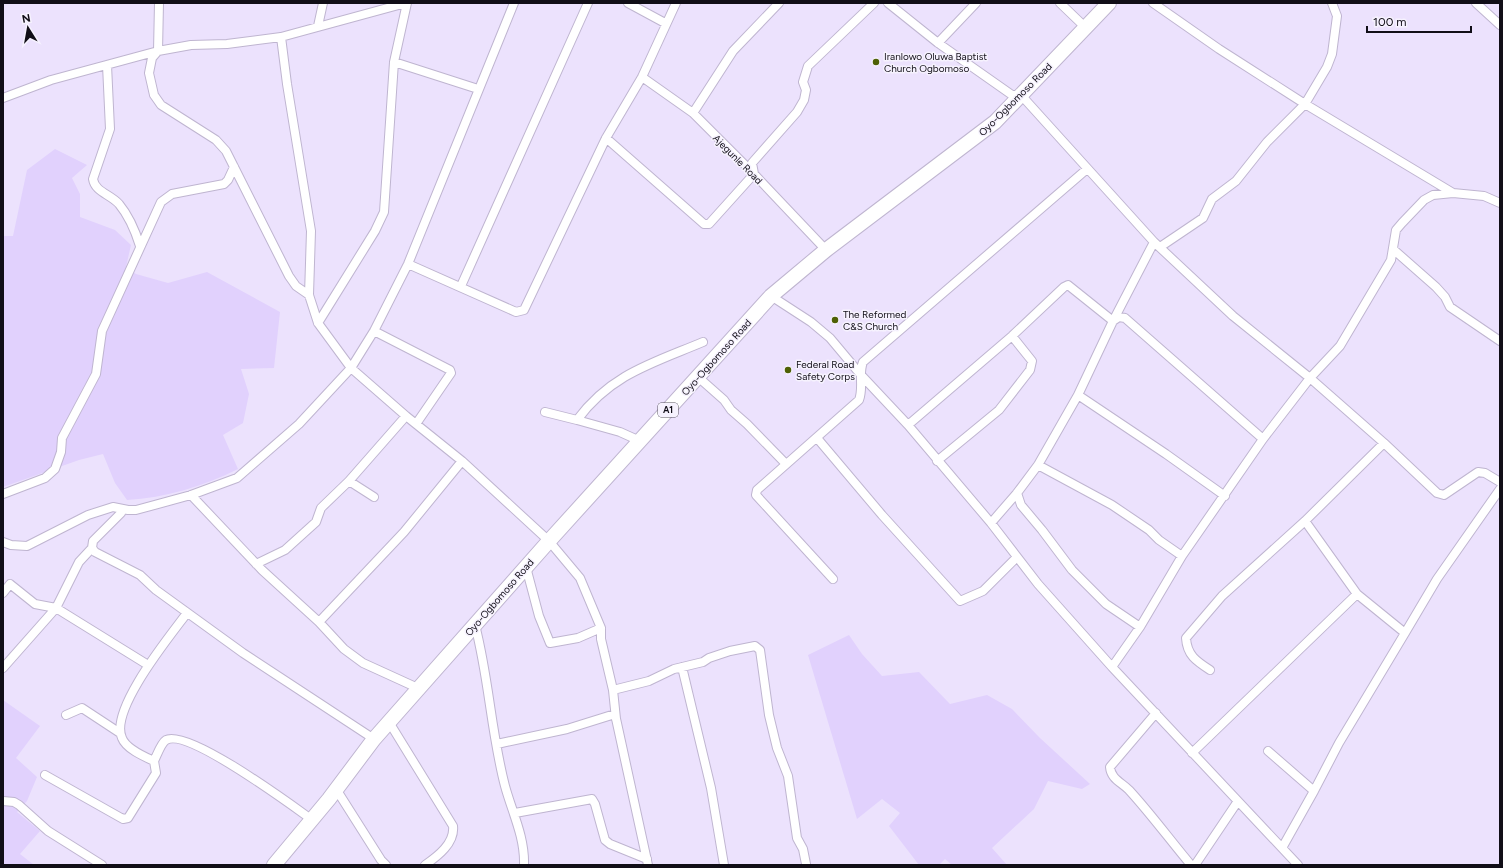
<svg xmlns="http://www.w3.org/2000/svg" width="1503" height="868" font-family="Figtree,sans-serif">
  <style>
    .green { fill: #e1d1fd }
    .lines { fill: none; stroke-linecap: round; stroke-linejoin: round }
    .street-casing { stroke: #bfb5d0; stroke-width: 10 }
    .highway-casing { stroke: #bfb5d0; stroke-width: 16 }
    .street { stroke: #fff; stroke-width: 8 }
    .highway { stroke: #fff; stroke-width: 14 }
    .poi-dot { fill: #4e6005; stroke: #f6f2fe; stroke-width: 1.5 }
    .labels { text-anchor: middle; stroke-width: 3; stroke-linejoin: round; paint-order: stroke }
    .shield { fill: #f6f2fe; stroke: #56525c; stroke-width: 1 }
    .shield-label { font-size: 9px; font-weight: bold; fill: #110e17 }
    .poi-label { font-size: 10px; fill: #110e17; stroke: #f6f2fe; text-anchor: start }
    .street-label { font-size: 10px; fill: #110e17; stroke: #f6f2fe }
  </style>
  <rect width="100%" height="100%" fill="#ece2fd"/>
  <!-- green -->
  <path class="green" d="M55,149l32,16 -15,13 8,16v23l35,13 16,15 -5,22 10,7 32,9 39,-11 73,40 -6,56 -33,1 8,25 -6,29 -20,12 15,34c-34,17 -73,29 -111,31l-12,-17 -12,-29 -24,6 -76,27v-251h10l14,-66z
    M849,635l13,19 20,22 37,-4 31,32 37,-9 25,14 28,29 50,46 -8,5 -34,-8 -14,28 -42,39 15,17h-55l-7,-6 -6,6h-20l-30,-39 11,-13 -18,-14 -25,20 -49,-164z
    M3,700l37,26 -24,32 21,19 -10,24 -10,11 23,19 -20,23 14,11h-31z"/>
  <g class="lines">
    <!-- street casing -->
    <g class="street-casing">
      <path id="street" d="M159,3l-1,48 -6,7 -3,15 5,22 7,10 55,35 10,11 63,125 7,10 13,9
        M628,3l37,20
        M888,3l50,40 74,52h9l133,147 79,74 77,62 74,65 53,50 7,2 34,-23 7,1 15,9
        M1060,3l26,25
        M1153,3l66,46 86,55 148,89 31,3 16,7
        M1476,3l24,22
        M318,26l5,-23
        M281,37l6,47 24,147 -2,64 9,28 33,45 55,48 56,45 87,80 31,37 21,50v11l12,51 3,29
        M938,43l38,-40
        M394,62l84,27
        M107,65l3,64 -17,50c2,13 17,15 26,25 10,12 16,26 21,42
        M642,77l51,36 61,61 72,76
        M3,98l48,-18 107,-29 33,-6 36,-1 54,-7 125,-34
        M693,113l40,-62 46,-48
        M606,138l98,86h5l45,-50 -2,-11 45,-51 7,-12 2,-10 -3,-8 5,-16 66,-63
        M1160,247l43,-29 9,-19 24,-18 31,-39 38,-38 22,-37 5,-13 5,-38 -5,-13
        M1394,250l42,37 9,10 5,10 50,34
        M408,264l108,48 8,-2 82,-172 36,-61 34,-74
        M461,286l127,-283
        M771,296l40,26 19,16 31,37 47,50 83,98 47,61 74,83 186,198
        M318,323l57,-92 9,-19 10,-150 13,-59
        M374,331l76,39 1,3 -35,51
        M698,377l26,23 7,10 16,14 39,40
        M1078,395l88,59 59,42
        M545,412l32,8c34,-46 76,-57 126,-78
        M577,420l43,12 20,9
        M908,425l104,-89 52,-49 4,-2 45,36 6,-4 6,1 138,121
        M817,438l65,77 78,86 23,-10 34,-34
        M937,461l62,-51 31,-40 2,-9 -20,-25
        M1038,465l74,40 37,25 10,10 23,16
        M349,481l25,16
        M1017,493l4,12 21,25 30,40 34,34 34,23
        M3,494l42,-16 10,-9 6,-17 1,-14 34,-64 6,-43 59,-129 11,-8 52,-10 4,-4 6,-13
        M191,495l71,75 57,52 25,27 19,14 57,26
        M122,509l-1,4 -28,28 -1,7 3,4 45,23 16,15 87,63 131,86
        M1305,521l52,73 48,39
        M991,523l26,-30 21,-28 40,-70 35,-74 41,-79
        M3,542l8,3 16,1 61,-31 25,-8 15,3h8l55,-15 46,-17 62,-54 52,-56 23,-37 34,-67 106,-261
        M256,564l29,-14 31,-28 5,-14 28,-27 57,-65
        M526,567l13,49 11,27 28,-5 23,-10
        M833,579l-77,-84 1,-5 102,-90c5,-13 -1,-26 4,-38l224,-193
        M3,593l7,-9 25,20 21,4 92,57
        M187,613c-17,23 -78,97 -65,125 4,11 23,19 32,23 3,-6 7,-18 12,-21 21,-12 124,64 145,79
        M319,622l85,-90 58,-71
        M475,625c14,53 16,108 30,161 7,26 20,51 19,79
        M682,667l29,121 13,77
        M1112,667l28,-40 42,-71 81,-117 47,-61 30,-32 51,-86 5,-30 6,-7 22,-23 9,-5 20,-2
        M3,668l53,-60 23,-46 13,-14
        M1210,670c-14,-9 -23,-15 -24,-32l36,-42 83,-75 79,-78
        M613,690l36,-9 25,-12 29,-7 6,-4 21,-7 25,-5 5,4 9,65 8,33 11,28 9,62 6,11 3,15
        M1156,713l-46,54c1,12 11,15 19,23 22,24 41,50 62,75
        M66,715l16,-7 38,25
        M389,722l64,104c2,17 -15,30 -28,39
        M497,744l70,-15 48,-15 33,151
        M1268,751l46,40
        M1192,753l165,-159
        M45,775l78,44 5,-1 28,-45 -2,-12
        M336,789l45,71 5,5
        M3,801l11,1 5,3 29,26 54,34
        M515,813l77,-14 3,5 10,36 5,4 37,15
        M1282,848l32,-57 25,-48 66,-110 32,-54 63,-90
        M1195,865l43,-64"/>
    </g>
    <!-- highway casing -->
    <g class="highway-casing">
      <path id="highway" d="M274,865l55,-66 45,-60 175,-198 222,-245 55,-46 169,-128 114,-119"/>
    </g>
    <!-- street -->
    <use href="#street" class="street"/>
    <!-- highway -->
    <use href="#highway" class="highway"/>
  </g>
  <!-- markers -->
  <g class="poi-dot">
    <circle cx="876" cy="62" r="4"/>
    <circle cx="835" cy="320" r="4"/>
    <circle cx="788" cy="370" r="4"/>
  </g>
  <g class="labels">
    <!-- shield labels -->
    <rect class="shield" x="658" y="403" width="20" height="14" rx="3"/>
    <g class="shield-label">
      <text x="668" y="413">A1</text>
    </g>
    <!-- poi labels -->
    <g class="poi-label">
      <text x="884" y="60">Iranlowo Oluwa Baptist<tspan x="884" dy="12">Church Ogbomoso</tspan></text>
      <text x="843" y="318">The Reformed<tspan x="843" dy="12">C&amp;S Church</tspan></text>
      <text x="796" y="368">Federal Road<tspan x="796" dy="12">Safety Corps</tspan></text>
    </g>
    <!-- street labels -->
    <g class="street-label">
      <text transform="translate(1015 99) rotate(-45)" y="4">Oyo-Ogbomoso Road</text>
      <text transform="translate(738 159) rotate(45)" y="4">Ajegunle Road</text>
      <text transform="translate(716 357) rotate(-48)" y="4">Oyo-Ogbomoso Road</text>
      <text transform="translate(499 597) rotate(-49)" y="4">Oyo-Ogbomoso Road</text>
    </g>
  </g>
  <!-- border -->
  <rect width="1503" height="868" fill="none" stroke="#110e17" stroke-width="8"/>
  <!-- north arrow -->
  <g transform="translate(28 28) rotate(349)" stroke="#f6f2fe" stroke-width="3" paint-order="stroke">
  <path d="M0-3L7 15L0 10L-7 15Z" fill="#110e17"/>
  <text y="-6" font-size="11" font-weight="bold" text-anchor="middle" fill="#110e17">N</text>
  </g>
  <!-- scale -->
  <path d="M1367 26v6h104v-6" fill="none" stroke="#110e17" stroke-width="2"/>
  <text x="1373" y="26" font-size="12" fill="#110e17" stroke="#f6f2fe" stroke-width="3" paint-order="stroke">100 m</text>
</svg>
